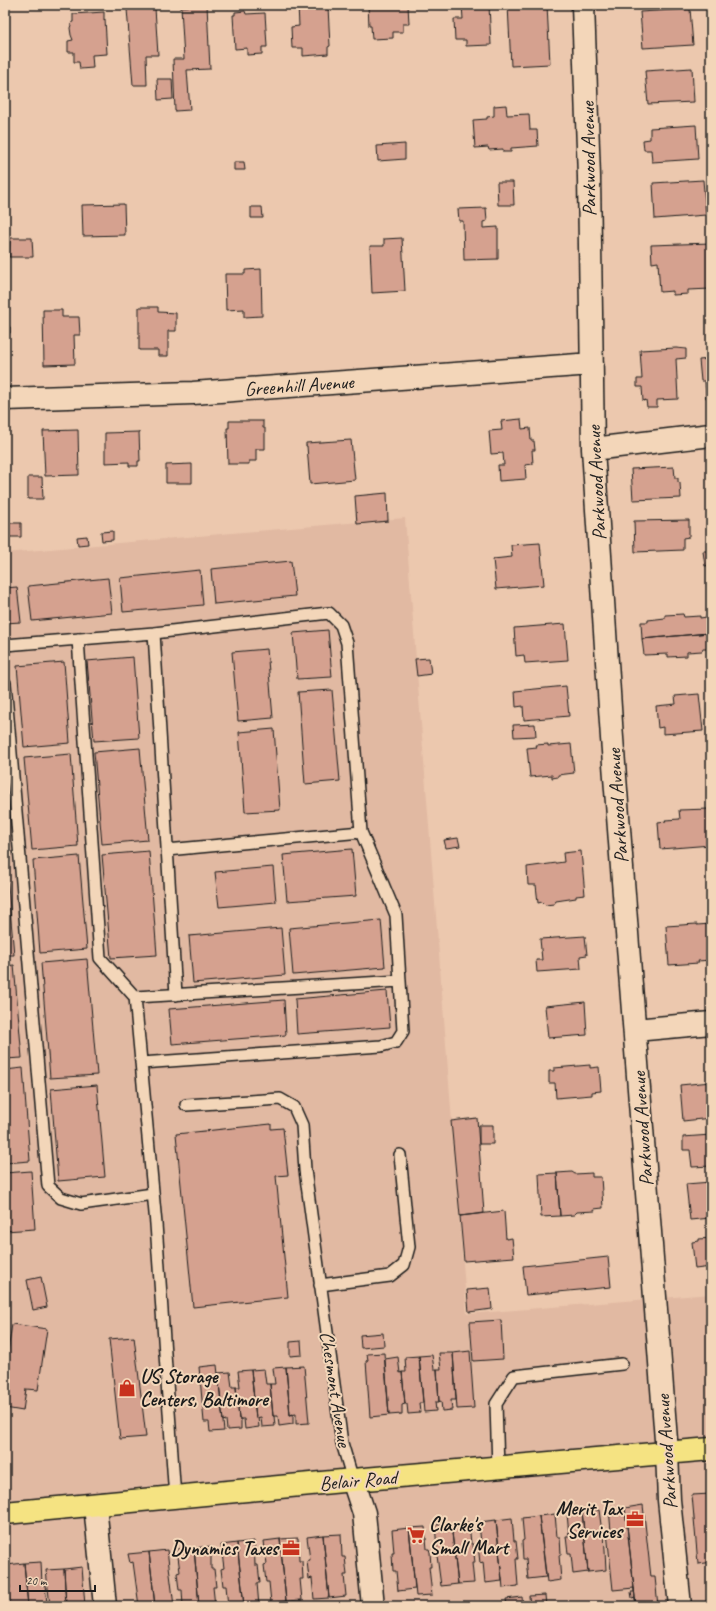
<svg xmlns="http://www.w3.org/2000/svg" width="716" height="1611" font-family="Caveat,sans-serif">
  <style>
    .built { fill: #e1b9a2 }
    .building { fill: #d5a18f; stroke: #1c1c1c }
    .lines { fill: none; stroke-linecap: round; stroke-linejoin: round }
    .lane-casing { stroke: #1c1c1c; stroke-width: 14 }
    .street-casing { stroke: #1c1c1c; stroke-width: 25 }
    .primary-casing { stroke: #1c1c1c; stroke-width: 25 }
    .lane { stroke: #f3d6b9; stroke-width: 11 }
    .street { stroke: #f3d6b9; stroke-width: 22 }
    .primary { stroke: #f5e382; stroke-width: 22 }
    .labels { text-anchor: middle; stroke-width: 4; stroke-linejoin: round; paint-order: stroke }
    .street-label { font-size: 20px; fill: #1c1c1c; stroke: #f3d6b9 }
    .poi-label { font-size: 20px; font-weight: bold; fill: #1c1c1c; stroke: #f3d6b9; text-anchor: start }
  </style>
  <rect width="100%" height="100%" fill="#ecc8ae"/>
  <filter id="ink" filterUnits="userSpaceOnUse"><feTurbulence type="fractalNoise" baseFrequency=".025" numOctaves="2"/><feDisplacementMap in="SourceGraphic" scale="8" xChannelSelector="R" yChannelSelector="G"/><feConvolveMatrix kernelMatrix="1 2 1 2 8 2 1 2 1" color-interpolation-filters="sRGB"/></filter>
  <g filter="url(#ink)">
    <!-- built -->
    <path class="built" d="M405,518l62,796 244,-20v312h-706v-1053z"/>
    <!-- building -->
    <path class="building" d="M207,5l3,64 -23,1 3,40 -15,1 -2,-52h11l-3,-52z
      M298,5h27v2h3l2,39 -2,1v7l-25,2v-8h-11l-1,-21 8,-1z
      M368,5h40l1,19h-6v8h-10v6l-21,1 -1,-13h-2z
      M462,5h27l2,40 -25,1v-6h-11l-1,-21h9z
      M508,5h39l3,59 -39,2z
      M155,8l3,47h-12l1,30h-14l-6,-76z
      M690,9l3,36 -50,3 -3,-36z
      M245,11l1,3 19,-1 2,34h-5v7l-15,1v-7l-12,1 -2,-34h2v-3z
      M104,12v8l1,-1 2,35 -15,1 1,13 -13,1 -1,-7h-5v-10h-6v-11l5,-1 -2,-5 -1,-7 2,-6h1v-8z
      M5,21l3,45h-3z
      M692,68l2,34 -46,2 -3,-33z
      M157,79h15l1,20 -15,1z
      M506,105l1,10 22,-1 1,16h7l1,16 -27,2v4h-8v-3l-14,1 -1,-3 -13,1 -2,-28 14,-1v-2l7,-1v-10z
      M696,125l2,34 -46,3 -1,-12h-7l-1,-10 7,-1v-11z
      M405,144v15l-27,2 -1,-15z
      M234,162h10l1,8h-11z
      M703,180l3,35 -51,4 -2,-36z
      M497,182h16l1,23h-16z
      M124,204l1,31 -42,1 -1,-31z
      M251,207h11l1,11h-12z
      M486,208l1,13 -4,1v6l15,-1v32l-34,1 -1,-39h-4l-1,-12z
      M10,238h22l1,19h-24z
      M402,238l3,53 -33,2 -2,-47h14v-7z
      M711,243v46l-23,1v4l-15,1v-4l-13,1 -2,-30 -6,1 -1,-18z
      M261,269l1,47 -18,1v-8l-18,1 -1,-36h20v-4z
      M139,307h19v5l18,1v18h-8v25h-10v-6h-19z
      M43,310h19v7h17l1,18h-6l1,29 -31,1z
      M5,314l2,10 3,3v6l-3,3v3h-2z
      M676,348l10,1v9l-10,1 2,40 -21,1v7h-10l-1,-7 -3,1 -1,-14h-5v-8h5l-2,-29z
      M711,359v38l-5,1 -1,-17h-4l-2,-21z
      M521,419l1,10 8,-1 1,13h3l1,9h-3l1,14 -8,1 1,14 -27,2 -1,-16h6l-1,-12 -12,1 -2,-23 13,-1 -1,-9z
      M229,421h34v7h2v21h-9v12h-7v3h-21l-1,-36h2z
      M78,430l1,45 -34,1 -2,-45z
      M139,432l1,29h-2v5h-9v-4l-24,1v-30z
      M351,440l4,40 -45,4 -3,-38h-1v-3z
      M192,464v19h-26v-18z
      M674,467l1,11h3v4l2,1 1,15 -48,2 -2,-31z
      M28,477h14l1,22h-15z
      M387,493l1,28 -31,3 -2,-28z
      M689,520v17l-6,1v12l-48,2 -1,-31z
      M9,523h12v14h-12z
      M113,531v9l-11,1 -1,-9z
      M87,536l1,8 -10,1 -1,-8z
      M540,543l4,42 -48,4 -3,-30 19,-2 -1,-12z
      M703,551h8v14l-6,1z
      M291,561l4,35 -81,8 -3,-35z
      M200,570l3,35 -80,7 -3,-34z
      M108,578l4,35 -80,8 -4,-35z
      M17,587l4,35 -16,1v-35z
      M683,614l1,3 16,-1v2l7,-1 2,16 -67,6 -1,-17h7v-2l17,-2v-3z
      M565,624l3,36 -43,3 -1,-8 -8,1 -2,-28z
      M328,630l4,47 -35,2 -4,-46z
      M709,633l1,16h-7l-1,2 -15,1v4l-19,1v-3l-24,1 -2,-16z
      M267,649l6,69 -35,3 -6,-69z
      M133,657l6,81 -45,3 -7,-80z
      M429,658l2,16 -14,2 -2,-17z
      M64,662l6,81 -46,4 -7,-81z
      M566,686l3,30 -45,4 -1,-14 -7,1 -1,-16z
      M332,690l8,91 -35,3 -7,-92z
      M699,694l4,37 -40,3v-7l-5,1 -2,-22 20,-2 -1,-8z
      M535,724l1,12 -22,1 -1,-12z
      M274,729l6,81 -35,2 -6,-80z
      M548,744v2l23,-2 3,29 -16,2v2l-6,1v-3l-22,2 -3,-29 10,-1 -1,-2z
      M140,748l8,92 -46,4 -8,-92z
      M71,754l7,92 -46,4 -8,-92z
      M709,809h2v36l-51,4 -2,-27 8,-1 -1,-1 15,-1 -1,-9z
      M458,838l2,8 -14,2 -2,-8z
      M352,849l4,47 -69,5 -4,-46z
      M149,851l8,104 -46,3 -9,-103z
      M581,851l4,44 -9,1v2l-20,3 -2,3 -9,1 -3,-3 -4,1 -2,-18h-8l-1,-18 37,-5 -1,-9z
      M79,856l8,93 -47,4 -7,-93z
      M6,862l8,93h-9v-92z
      M273,867l3,35 -57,5 -4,-35z
      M381,920l4,47 -92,8 -4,-47z
      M697,924v1l14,-1v36l-13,1 1,2 -30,2 -3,-39z
      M281,928l4,47 -92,8 -4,-47z
      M585,936l2,19 -7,1 1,13 -44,3 -1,-12h6l-2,-21z
      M87,959l10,116 -47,3 -9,-115z
      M14,965l8,93 -17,1v-93z
      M387,991l3,36 -93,7 -2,-35z
      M284,1000l2,35 -114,9 -3,-35z
      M585,1002l2,33 -39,3 -3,-32z
      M590,1065v3l9,-1 2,24 -9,1v3l-36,3 -1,-15h-6v-12h5v-3z
      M23,1068l7,93 -25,2v-93z
      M711,1082v36l-28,3 -3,-36z
      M97,1085l8,92 -47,4 -7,-92z
      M477,1118l7,95 -24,3 -9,-95z
      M271,1124v5l12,-1 5,47 -12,1 12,121 -95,10 -17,-173z
      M479,1125h14v19h-14z
      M711,1135v31l-19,1 -2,-17h-7v-13z
      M31,1171l4,58 -30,2v-58z
      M572,1172l3,2 17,-1v4h9l2,31 -9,1 1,2 -18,1 -3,3 -14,1 -3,-43z
      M557,1173l3,43 -19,1 -2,-43z
      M711,1182v36l-21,2 -4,-36z
      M504,1211l2,28 6,-1 2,19 -50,4 -4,-45z
      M711,1238v29l-16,2 -3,-27 7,-1v-2z
      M608,1257l3,30 -85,8 -3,-29z
      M41,1277l6,30 -14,3 -6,-30z
      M490,1288l2,21 -23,3 -2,-22z
      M5,1300l3,19 -3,1z
      M501,1320l2,39 -30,2 -3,-39z
      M12,1324l35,5 -9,61 -12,-1 -3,22 -18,-3v-36z
      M383,1333l1,13 -23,2 -1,-13z
      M134,1337l12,100 -26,2 -11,-100z
      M301,1341l1,14 -12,1v-14z
      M470,1351l4,57 -17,1 -4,-56z
      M384,1353l5,62 -19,2 -4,-56 2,-1 -1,-6z
      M439,1353h14l3,47h-5l1,10 -10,1 -1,-10 -2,1 -2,-33h4z
      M432,1355l2,14h3l2,33h-4l1,9 -12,1 -5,-56z
      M419,1356l4,47h-4l1,10 -12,1 -1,-10h-2l-3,-32h4l-1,-15z
      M398,1357l2,16 2,-1 3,32 -3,1v9l-13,1 -4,-56z
      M217,1365l7,66 -14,1 -1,-10h-5l-5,-55z
      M304,1366l5,57 -13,1v-10l-6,1 -4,-48z
      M286,1367l4,48 3,-1v10l-14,2 -1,-10h-5l-3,-32h5l-2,-16z
      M264,1369l2,15h4l3,32h1l1,10 -13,1 -1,-10 -5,1 -5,-48z
      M251,1370l5,48 2,-1 1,10 -14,2 -1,-10h-5l-3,-32h4l-2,-16z
      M230,1372l2,15h4l3,32h2v10l-14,1 -1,-10 -3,1 -5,-48z
      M711,1494v68l-13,2 -6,-69z
      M643,1505l8,72h4l3,29h-22l-11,-98z
      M625,1508l11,98 -1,-9 -3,1 -1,-6h3v-4l-21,2 -6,-58 4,-1 -2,-22z
      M599,1510l3,22h2l2,38 -18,2 -6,-61z
      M582,1511l6,61 -15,2 -2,-20h-3l-2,-18h3l-2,-23z
      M555,1514l2,23h3l1,18h-2l2,25 -14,2 -8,-66z
      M539,1516l7,61 -18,2 -2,-20h-3l-1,-18 2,-1 -2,-22z
      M512,1518l2,23h2l2,18h-2l2,27 -15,2 -7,-68z
      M496,1520l6,61 -17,2 -2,-21 -3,1 -2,-18 3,-1 -2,-22z
      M469,1522l2,22h2l2,19h-3l2,20 -16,1 -7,-60z
      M451,1524l7,60 -17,2 -5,-38h1l-2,-23z
      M425,1527l2,22h2l1,3 1,15h-2l3,28 -16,1 -7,-68z
      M409,1528l6,61 -17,2 -2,-20h-3l-1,-18h2l-2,-23z
      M341,1534l1,23h3l2,18h-3l2,21 -17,2 -6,-63z
      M323,1535l6,63 -15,1 -2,-21 -3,1 -2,-18 3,-1 -3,-23z
      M298,1538l1,23h3l1,18h-3l2,21 -16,1 -6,-62z
      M280,1539l6,62 -15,2 -2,-21h-3l-2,-17 3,-1 -3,-23z
      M254,1541l1,24h3l2,18h-3l2,23h-15l-7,-63z
      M237,1543l7,62 -16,1 -2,-20h-3l-2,-17 3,-1 -3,-23z
      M211,1546v23h3l2,18h-3l2,19h-16l-5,-58z
      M194,1548l5,58h-16l-1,-16h-3l-2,-17 3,-1 -3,-23z
      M167,1550l7,56h-19l-6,-54z
      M149,1552l6,54h-16l-6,-44 -3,1 -2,-9z
      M41,1562l1,23h3l2,18h-3v3h-16l-4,-43z
      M24,1563l4,43h-18l-2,-18h2l-3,-23z
      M82,1567l3,39h-19l-2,-37z
      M64,1569l2,37h-16l-4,-36z
      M545,1595l1,11h-16l-1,-10z
      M522,1597l1,9h-16l-1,-7z"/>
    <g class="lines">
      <!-- lane casing -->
      <g class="lane-casing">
        <path id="lane" d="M78,639l22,319 35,39
          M5,645l149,-12
          M5,683l43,503 13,12 20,6 72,-10
          M361,832l35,83 4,66
          M167,850l194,-18 -14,-189 -6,-18 -12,-12 -175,20 22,362
          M141,1063l240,-17 15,-4 7,-11 -3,-50 -265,16 21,227 19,274
          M186,1105l94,-6 14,8 8,18 3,45 37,273 11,37
          M320,1285l70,-9 14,-11 5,-18 -9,-92
          M498,1468l-2,-64 18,-28 108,-12"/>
      </g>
      <!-- street casing -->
      <g class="street-casing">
        <path id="street" d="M583,5l6,172 4,272 19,289 55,715 2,47 11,106
          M5,399l188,-6 399,-29
          M593,449l118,-14
          M635,1030l76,-7
          M353,1480l11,33 9,93
          M95,1505l10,101"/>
      </g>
      <!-- primary casing -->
      <g class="primary-casing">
        <path id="primary" d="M5,1513l348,-33 358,-31"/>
      </g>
      <!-- lane -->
      <use href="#lane" class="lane"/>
      <!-- street -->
      <use href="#street" class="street"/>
      <!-- primary -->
      <use href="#primary" class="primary"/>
    </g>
  </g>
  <!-- icons -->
  <defs>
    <g id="shop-bare" transform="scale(1.38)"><path d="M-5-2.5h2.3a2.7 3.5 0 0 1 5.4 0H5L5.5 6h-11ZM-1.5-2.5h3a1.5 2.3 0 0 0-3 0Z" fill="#c8321e" stroke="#f3d6b9" stroke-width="2.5" paint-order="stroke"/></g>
    <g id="office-bare" transform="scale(1.38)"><path d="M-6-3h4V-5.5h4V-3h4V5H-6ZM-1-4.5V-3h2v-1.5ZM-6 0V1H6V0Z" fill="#c8321e" stroke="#f3d6b9" stroke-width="2.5" paint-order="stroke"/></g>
    <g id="supermarket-bare" transform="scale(1.38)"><path d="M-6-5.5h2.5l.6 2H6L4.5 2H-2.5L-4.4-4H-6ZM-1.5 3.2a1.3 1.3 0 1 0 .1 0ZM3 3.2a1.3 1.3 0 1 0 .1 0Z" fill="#c8321e" stroke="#f3d6b9" stroke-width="2.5" paint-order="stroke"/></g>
  </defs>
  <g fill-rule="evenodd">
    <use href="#shop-bare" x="127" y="1388"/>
    <use href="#office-bare" x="635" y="1519"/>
    <use href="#supermarket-bare" x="416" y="1535"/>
    <use href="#office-bare" x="291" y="1548"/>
  </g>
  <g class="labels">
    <!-- street labels -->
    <g class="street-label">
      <text transform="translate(588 159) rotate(-91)" y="7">Parkwood Avenue</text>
      <text transform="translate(299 385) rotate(-4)" y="7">Greenhill Avenue</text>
      <text transform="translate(596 483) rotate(-93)" y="7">Parkwood Avenue</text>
      <text transform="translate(617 806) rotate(-94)" y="7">Parkwood Avenue</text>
      <text transform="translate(642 1129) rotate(-94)" y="7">Parkwood Avenue</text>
      <text transform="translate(336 1389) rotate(81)" y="7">Chesmont Avenue</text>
      <text transform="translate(666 1452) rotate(-94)" y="7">Parkwood Avenue</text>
      <text transform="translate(358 1480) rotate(-5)" y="7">Belair Road</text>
    </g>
    <!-- poi labels -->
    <g class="poi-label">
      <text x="140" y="1383">US Storage<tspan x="140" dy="23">Centers, Baltimore</tspan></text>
      <text x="622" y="1515" text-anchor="end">Merit Tax<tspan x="622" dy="23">Services</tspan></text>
      <text x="429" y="1531">Clarke's<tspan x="429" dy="23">Small Mart</tspan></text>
      <text x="278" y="1555" text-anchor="end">Dynamics Taxes</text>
    </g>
  </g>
  <!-- margin -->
  <rect width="716" height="1611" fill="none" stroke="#f3d6b9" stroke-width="20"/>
  <rect x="10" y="10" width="696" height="1591" fill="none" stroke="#1c1c1c" stroke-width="1.5" filter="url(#ink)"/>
  <!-- scale -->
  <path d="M20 1585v6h75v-6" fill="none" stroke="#1c1c1c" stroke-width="2"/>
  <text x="26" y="1585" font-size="12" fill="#1c1c1c" stroke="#f3d6b9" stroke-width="3" paint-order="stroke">20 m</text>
</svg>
